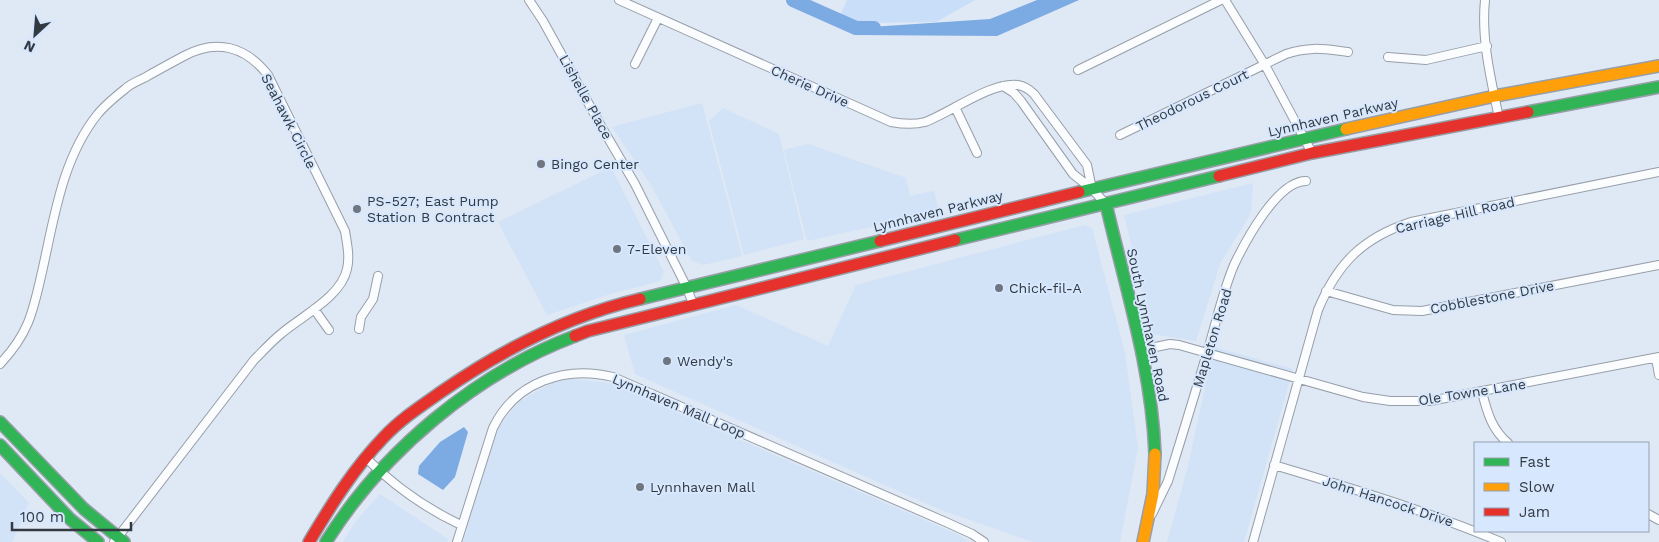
<svg xmlns="http://www.w3.org/2000/svg" width="1659" height="542" font-family="'Work Sans',sans-serif">
  <style>
    .built { fill: #d2e2f7 }
    .green { fill: #c8def9 }
    .water { fill: #7caae3 }
    .lines { fill: none; stroke-linecap: round; stroke-linejoin: round }
    .river { stroke: #7caae3; stroke-width: 14 }
    .street-casing { stroke: #979ea7; stroke-width: 10 }
    .fast-casing { stroke: #979ea7; stroke-width: 14 }
    .slow-casing { stroke: #979ea7; stroke-width: 14 }
    .jam-casing { stroke: #979ea7; stroke-width: 14 }
    .street { stroke: #fafcfe; stroke-width: 8 }
    .fast { stroke: #30b455; stroke-width: 11 }
    .slow { stroke: #ff9f0a; stroke-width: 11 }
    .jam { stroke: #e5322d; stroke-width: 11 }
    .poi-dot { fill: #6f7680; stroke: #d6e7fe; stroke-width: 2 }
    .labels { text-anchor: middle; stroke-width: 4; stroke-linejoin: round; paint-order: stroke }
    .street-label { font-size: 14px; fill: #323941; stroke: #d6e7fe }
    .poi-label { font-size: 14px; fill: #323941; stroke: #d6e7fe; text-anchor: start }
  </style>
  <rect width="100%" height="100%" fill="#dfe8f5"/>
  <!-- built -->
  <path class="built" d="M702,103l40,153 -39,9 -11,-4 -41,-76 -39,-58z
    M723,108l56,26 25,105 -60,16 -35,-134z
    M808,144l98,34 4,18 24,-5 5,21 -132,29 -23,-91z
    M611,167l53,105 -4,9 -50,13 -63,21 -49,-93z
    M1253,183l-2,30 -31,51 -24,77 -44,-7 -28,-119z
    M1085,225l7,3 33,125 13,95 -18,94h-87l-92,-32 -306,-136 -11,-39 112,-30 92,41 28,-61z
    M1203,344l90,25 -49,173h-77l20,-72 23,-105z
    M571,379l38,4 350,152 10,7h-506l28,-96 11,-24 18,-21 32,-18z
    M0,473l29,30 -17,39h-12z
    M380,494l68,45 -1,3h-104l12,-20z"/>
  <!-- green -->
  <path class="green" d="M847,0h128l-39,22 -75,1 -22,-5z"/>
  <!-- water -->
  <path class="water" d="M1037,0h42l-82,36 -140,-1 -1,-7 134,-9z
    M464,427l4,5 -13,45 -12,13 -25,-16 1,-8 21,-24z"/>
  <g class="lines">
    <!-- river -->
    <path class="river" d="M793,0l63,28h18"/>
    <!-- street casing -->
    <g class="street-casing">
      <path id="street" d="M529,0l14,21 58,105 34,58 52,104 6,16
        M619,0l272,122c11,2 23,3 34,0 25,-9 67,-41 93,-37 6,1 12,5 16,9l53,71 5,24
        M1225,0l40,65 47,88
        M1485,0c-4,39 6,80 14,118
        M1388,57l38,3 61,-14
        M635,64l23,-46
        M1078,70l143,-70
        M1003,86l11,7 7,8 52,73 19,15 14,15
        M955,107l22,46
        M1120,135l166,-81c24,-8 38,-5 62,-2
        M1326,291l67,19 29,1 237,-46
        M314,309l15,21
        M359,329l2,-12 12,-18 5,-23
        M1141,350l29,-6 9,1 184,52 27,4h40l229,-44
        M1656,358l3,17
        M0,364c29,-31 33,-52 42,-92 12,-53 20,-113 55,-157 7,-9 18,-18 28,-26 5,-5 13,-8 19,-11 14,-8 27,-15 40,-22 33,-18 62,-9 84,19l77,156c2,13 5,25 2,38 -6,28 -45,47 -65,64 -10,8 -19,18 -28,27l-140,182
        M1482,392c5,20 10,38 26,51
        M366,458c28,28 59,50 95,67
        M1274,465c77,23 153,46 227,77
        M1152,514l16,-33c14,-45 28,-90 41,-135 8,-27 14,-55 25,-81 11,-23 43,-84 72,-84
        M1648,514l11,6
        M457,542l36,-114c22,-46 72,-63 120,-51l335,146 24,11 12,8
        M1253,542l65,-232c19,-46 44,-72 93,-88l248,-50"/>
    </g>
    <!-- fast casing -->
    <g class="fast-casing">
      <path id="fast" d="M1528,112l131,-25
        M1079,192l267,-63
        M1106,204c19,82 46,165 49,250
        M955,240l264,-64
        M640,299l240,-58
        M0,422l84,87 40,33
        M0,445l70,74 28,23
        M326,542c56,-90 149,-168 249,-206"/>
    </g>
    <!-- slow casing -->
    <g class="slow-casing">
      <path id="slow" d="M1346,129l149,-33 164,-30
        M1143,542l10,-48 2,-40"/>
    </g>
    <!-- jam casing -->
    <g class="jam-casing">
      <path id="jam" d="M1219,176l93,-23 216,-41
        M880,241l199,-49
        M575,336l13,-5 367,-91
        M309,542c22,-37 45,-74 75,-105 17,-18 37,-31 57,-45 62,-43 126,-76 199,-93"/>
    </g>
    <!-- street -->
    <use href="#street" class="street"/>
    <!-- fast -->
    <use href="#fast" class="fast"/>
    <!-- slow -->
    <use href="#slow" class="slow"/>
    <!-- jam -->
    <use href="#jam" class="jam"/>
  </g>
  <!-- markers -->
  <g class="poi-dot">
    <circle cx="541" cy="164" r="5"/>
    <circle cx="357" cy="209" r="5"/>
    <circle cx="617" cy="249" r="5"/>
    <circle cx="999" cy="288" r="5"/>
    <circle cx="667" cy="361" r="5"/>
    <circle cx="640" cy="487" r="5"/>
  </g>
  <g class="labels">
    <!-- street labels -->
    <g class="street-label">
      <text transform="translate(810 86) rotate(24)" y="5">Cherie Drive</text>
      <text transform="translate(586 97) rotate(61)" y="5">Lishelle Place</text>
      <text transform="translate(1192 100) rotate(-26)" y="5">Theodorous Court</text>
      <text transform="translate(1333 117) rotate(-13)" y="5">Lynnhaven Parkway</text>
      <text transform="translate(289 121) rotate(63)" y="5">Seahawk Circle</text>
      <text transform="translate(938 211) rotate(-14)" y="5">Lynnhaven Parkway</text>
      <text transform="translate(1455 215) rotate(-13)" y="5">Carriage Hill Road</text>
      <text transform="translate(1492 297) rotate(-11)" y="5">Cobblestone Drive</text>
      <text transform="translate(1148 325) rotate(78)" y="5">South Lynnhaven Road</text>
      <text transform="translate(1212 338) rotate(-73)" y="5">Mapleton Road</text>
      <text transform="translate(1472 392) rotate(-9)" y="5">Ole Towne Lane</text>
      <text transform="translate(679 406) rotate(23)" y="5">Lynnhaven Mall Loop</text>
      <text transform="translate(1388 501) rotate(18)" y="5">John Hancock Drive</text>
    </g>
    <!-- poi labels -->
    <g class="poi-label">
      <text x="551" y="169">Bingo Center</text>
      <text x="367" y="206">PS-527; East Pump<tspan x="367" dy="16">Station B Contract</tspan></text>
      <text x="627" y="254">7-Eleven</text>
      <text x="1009" y="293">Chick-fil-A</text>
      <text x="677" y="366">Wendy's</text>
      <text x="650" y="492">Lynnhaven Mall</text>
    </g>
  </g>
  <!-- legend -->
  <rect x="1474" y="442" width="175" height="90" fill="#d6e7fe" stroke="#94a1b2"/>
  <rect x="1484" y="458" width="25" height="8" fill="#30b455" stroke="#94a1b2"/>
  <text x="1519" y="467" font-size="15" fill="#323941">Fast</text>
  <rect x="1484" y="483" width="25" height="8" fill="#ff9f0a" stroke="#94a1b2"/>
  <text x="1519" y="492" font-size="15" fill="#323941">Slow</text>
  <rect x="1484" y="508" width="25" height="8" fill="#e5322d" stroke="#94a1b2"/>
  <text x="1519" y="517" font-size="15" fill="#323941">Jam</text>
  <!-- north arrow -->
  <g transform="translate(35 35) rotate(206)" stroke="#d6e7fe" stroke-width="4" paint-order="stroke">
  <path d="M0-4L9 19L0 12L-9 19Z" fill="#323941"/>
  <text y="-8" font-size="14" font-weight="bold" text-anchor="middle" fill="#323941">N</text>
  </g>
  <!-- scale -->
  <path d="M12 522v8h119v-8" fill="none" stroke="#323941" stroke-width="2.5"/>
  <text x="20" y="522" font-size="15" fill="#323941" stroke="#d6e7fe" stroke-width="4" paint-order="stroke">100 m</text>
</svg>
